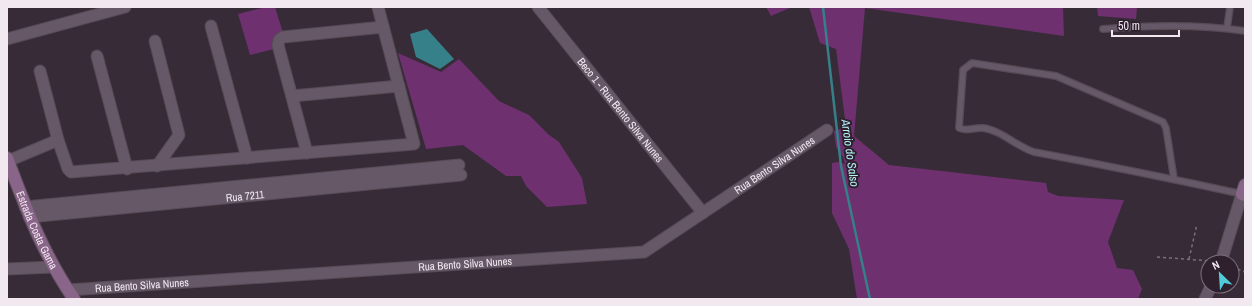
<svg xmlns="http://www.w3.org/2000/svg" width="1252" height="306" font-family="'Archivo Narrow',sans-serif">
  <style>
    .green { fill: #6e306f }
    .water { fill: #358089 }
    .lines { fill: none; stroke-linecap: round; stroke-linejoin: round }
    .stream { stroke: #358089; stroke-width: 2.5 }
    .lane-casing { stroke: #564a55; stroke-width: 8 }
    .street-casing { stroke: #564a55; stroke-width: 13 }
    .secondary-casing { stroke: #564a55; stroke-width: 14 }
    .path { stroke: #7b6f7a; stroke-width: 1.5; stroke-dasharray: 3 3; stroke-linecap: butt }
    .lane { stroke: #675867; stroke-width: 5.5 }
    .street { stroke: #675867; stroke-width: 11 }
    .secondary { stroke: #8a658a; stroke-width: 12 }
    .labels { text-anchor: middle; stroke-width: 4; stroke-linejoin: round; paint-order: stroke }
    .street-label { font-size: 11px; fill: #f1e8f0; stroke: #2e212d }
    .water-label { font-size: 12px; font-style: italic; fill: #b3eff7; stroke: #2e212d }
  </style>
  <rect width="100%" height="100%" fill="#382b38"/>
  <!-- green -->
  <path class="green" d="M266,7h9l8,26 -9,16 -24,6 -12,-41z
    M766,7h26l-21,9z
    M809,7h254l1,29 -199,-28 -11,128 35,29 157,18 2,9 10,4 66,4 -16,42 9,26 16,2 9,19 -4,10h-281l-8,-50 -17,-36v-50l6,-1 7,2 -2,-7 -7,-10 -2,-16 12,-4 -10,-78 -16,-6z
    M1097,7h40l-1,12 -38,-3z
    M398,53l43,19 18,-13 40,42 30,14 19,19 11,8 23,36 5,26 -40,3 -21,-21 -5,-10h-15l-43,-31 -37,4z"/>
  <!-- water -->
  <path class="water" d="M427,29l27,30 -14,10 -24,-12 -6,-23z"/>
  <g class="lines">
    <!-- stream -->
    <path class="stream" d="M823,7l18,159 29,133"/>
    <!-- lane casing -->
    <g class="lane-casing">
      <path id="lane" d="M1227,28l3,-21
        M1103,29c47,-4 95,-5 142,2
        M1174,179l-8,-51 -3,-6 -107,-46 -84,-13 -9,7 -4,58c8,4 15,-1 24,0 18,2 34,19 51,24 70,13 139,27 208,42"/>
    </g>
    <!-- street casing -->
    <g class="street-casing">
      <g id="street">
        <path id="s1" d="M538,7l165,206"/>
        <path d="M211,26l36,132"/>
        <path d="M7,39l118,-32"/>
        <path d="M155,41l24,94 -22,31"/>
        <path d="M97,56l30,113"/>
        <path d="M40,71l18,69 10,29 3,3 343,-28 -36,-137"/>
        <path d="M292,96l107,-10"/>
        <path d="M307,153l-29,-108 1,-5 4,-3 100,-10"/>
        <path d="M8,161l50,-21"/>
        <path d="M25,207l434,-42"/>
        <path id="s2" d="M29,217l432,-42"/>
        <path d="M1221,262l21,-68"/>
        <path d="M7,269l46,-2"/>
        <path id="s3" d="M68,290l576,-38 183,-122"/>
        <path d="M1205,299l6,-13"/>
      </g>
    </g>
    <!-- secondary casing -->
    <g class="secondary-casing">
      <g id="secondary">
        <path id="s4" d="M7,158c19,51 36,96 67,141"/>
        <path d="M1245,185l-3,9 3,1"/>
      </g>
    </g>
    <!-- path -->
    <path class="path" d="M1157,257l54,4
      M1189,259l8,-35
      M1232,267l13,5"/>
    <!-- lane -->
    <use href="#lane" class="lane"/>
    <!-- street -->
    <use href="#street" class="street"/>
    <!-- secondary -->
    <use href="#secondary" class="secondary"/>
  </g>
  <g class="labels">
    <!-- street labels -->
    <g class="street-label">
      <text dy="4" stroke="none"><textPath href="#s1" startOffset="132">Beco 1 - Rua Bento Silva Nunes</textPath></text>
      <text dy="4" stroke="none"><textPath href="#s3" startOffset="734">Rua Bento Silva Nunes</textPath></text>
      <text dy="4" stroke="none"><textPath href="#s2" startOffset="217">Rua 7211</textPath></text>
      <text dy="4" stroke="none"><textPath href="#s4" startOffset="78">Estrada Costa Gama</textPath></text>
      <text dy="4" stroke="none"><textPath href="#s3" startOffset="398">Rua Bento Silva Nunes</textPath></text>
      <text dy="4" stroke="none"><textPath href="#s3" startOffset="74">Rua Bento Silva Nunes</textPath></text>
    </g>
    <!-- water labels -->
    <g class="water-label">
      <text transform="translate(850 153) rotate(82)" y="4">Arroio do Salso</text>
    </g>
  </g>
  <!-- border -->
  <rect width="1252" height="306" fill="none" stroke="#f1e8f0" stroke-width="16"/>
  <!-- north arrow -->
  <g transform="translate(1220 274) rotate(335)"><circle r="19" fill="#2e212d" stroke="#7c717b"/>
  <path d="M0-3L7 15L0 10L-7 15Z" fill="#52cbd9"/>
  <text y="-6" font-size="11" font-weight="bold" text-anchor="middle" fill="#f1e8f0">N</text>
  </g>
  <!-- scale -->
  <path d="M1112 30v6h67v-6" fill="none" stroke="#f1e8f0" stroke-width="2"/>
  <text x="1118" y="30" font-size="12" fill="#f1e8f0" stroke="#2e212d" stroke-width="3" paint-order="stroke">50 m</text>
</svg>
